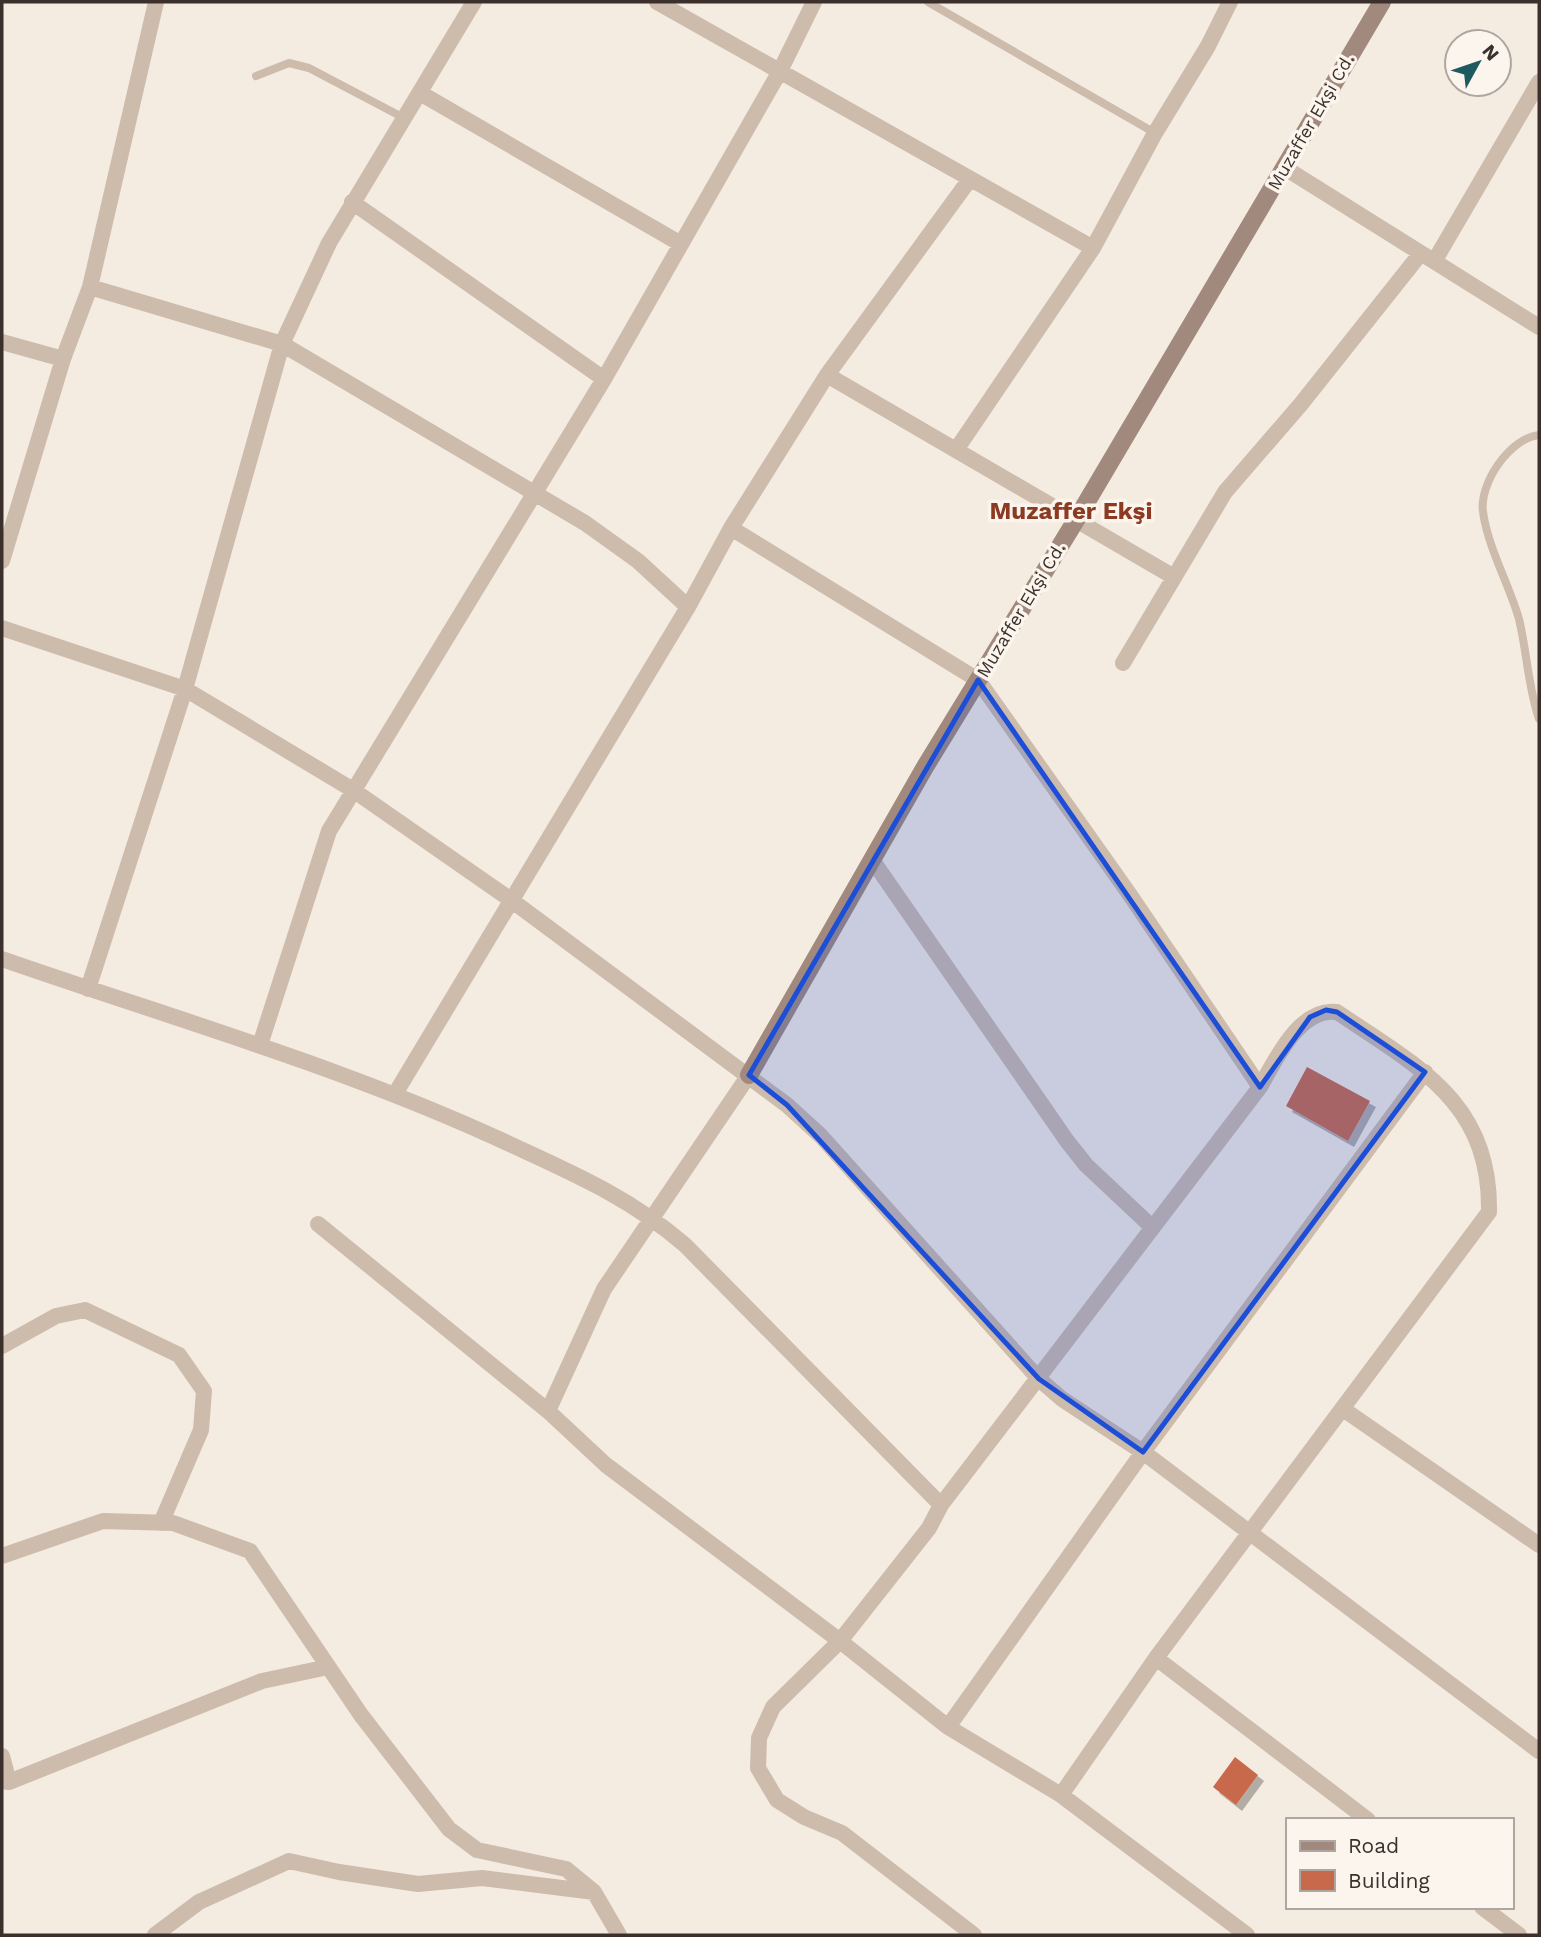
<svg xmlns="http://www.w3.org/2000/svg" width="1541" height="1937" font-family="'Work Sans',sans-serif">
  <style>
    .building { fill: #c8694b; filter: url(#shadow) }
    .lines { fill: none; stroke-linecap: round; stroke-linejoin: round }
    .lane { stroke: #cdbbac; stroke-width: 8 }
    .street { stroke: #cdbbac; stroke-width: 16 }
    .secondary { stroke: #a18a7d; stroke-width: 18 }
    .marked { fill: #1d4ed8; fill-opacity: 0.2; stroke: #1d4ed8; stroke-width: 5; stroke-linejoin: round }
    .labels { text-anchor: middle; stroke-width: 7; stroke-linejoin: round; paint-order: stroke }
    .street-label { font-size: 18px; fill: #3b302b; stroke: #fbf5ee }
    .district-label { font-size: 24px; font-weight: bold; fill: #8c3b22; stroke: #fbf5ee }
  </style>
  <defs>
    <filter id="shadow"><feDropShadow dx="6" dy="6" stdDeviation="0" flood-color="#0004"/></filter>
  </defs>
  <rect width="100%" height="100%" fill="#f4ebe1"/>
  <!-- building -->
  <path class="building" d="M1307,1067l63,34 -22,40 -62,-35z
    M1235,1757l23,18 -22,30 -23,-18z"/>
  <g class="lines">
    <!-- lane -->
    <path class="lane" d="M928,2l227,131
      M256,76l33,-13 20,5 95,50
      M1539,435c-29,3 -60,48 -56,77 5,36 26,72 36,107 8,33 9,68 20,100"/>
    <!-- street -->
    <path class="street" d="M657,2l436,246
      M420,93l261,151
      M1285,168l254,159
      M352,202l252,177
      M1435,260l104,-178
      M90,287l192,57 303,179 53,38 50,46
      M2,342l61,17
      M827,375l347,202
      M956,450l137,-202 62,-115 53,-87 22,-44
      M731,528l247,152 152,215 130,192
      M2,561l61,-202 27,-72 66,-285
      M2,628l183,61 168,101 158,110 276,205 34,31 218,243 23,20 81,53 396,299
      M1123,663l102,-171 76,-88 120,-151
      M873,861l194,280 19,24 66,62
      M2,959c172,60 349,110 514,188 63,29 117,53 169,98l256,260
      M88,989l97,-300 97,-345 47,-101 145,-241
      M260,1045l69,-214 275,-452 176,-308 34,-69
      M395,1094l293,-487 43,-79 96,-153 143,-196
      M318,1224l230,187 58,54 234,176 108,86 113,68 186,140
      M2,1346l54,-30 29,-6 94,45 25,36 -3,39 -40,93
      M1343,1409l196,136
      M548,1411l56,-122 145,-214
      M2,1556l101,-35 70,2 77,28 111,164 88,114 28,21 89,19 28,23 25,43
      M1156,1658l212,162
      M948,1727l195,-275 282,-380
      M2,1756l7,26
      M2,1781l7,1 253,-101 66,-14
      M1482,1907l37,28
      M155,1935l44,-33 90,-41 50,11 79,12 64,-6 112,14
      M974,1935l-132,-102 -38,-16 -27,-17 -19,-32 1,-30 14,-31 67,-66 89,-113 12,-23 319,-418c16,-28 40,-80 77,-75 81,55 154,90 152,200l-333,446 -95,137"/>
    <!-- secondary -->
    <path class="secondary" d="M749,1075l176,-308 151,-247 306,-518"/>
  </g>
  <!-- marked area -->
  <path class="marked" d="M978,680l282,407 50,-70 16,-7 11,2 88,60 -282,380 -104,-73 -252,-274 -38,-30z"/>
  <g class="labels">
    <!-- street labels -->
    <g class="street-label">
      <text transform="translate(1311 122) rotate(-60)" y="6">Muzaffer Ekşi Cd.</text>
      <text transform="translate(1021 610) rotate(-59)" y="6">Muzaffer Ekşi Cd.</text>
    </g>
    <!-- district labels -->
    <g class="district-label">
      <text x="1071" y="519">Muzaffer Ekşi</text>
    </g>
  </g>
  <!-- border -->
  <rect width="1541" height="1937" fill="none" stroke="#3b302b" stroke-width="7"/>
  <!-- legend -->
  <rect x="1286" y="1818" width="228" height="91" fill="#fbf5ee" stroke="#aea6a0" stroke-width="2"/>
  <rect x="1300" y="1841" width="35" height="10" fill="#a18a7d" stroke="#aea6a0" stroke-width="2"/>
  <text x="1348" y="1853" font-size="21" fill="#3b302b">Road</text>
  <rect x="1300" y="1870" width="35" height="21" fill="#c8694b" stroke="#aea6a0" stroke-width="2"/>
  <text x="1348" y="1888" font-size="21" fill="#3b302b">Building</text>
  <!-- north arrow -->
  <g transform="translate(1478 63) rotate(50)"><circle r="33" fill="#fbf5ee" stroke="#aea6a0" stroke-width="2"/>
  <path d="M0-5L12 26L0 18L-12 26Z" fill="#1f5a5e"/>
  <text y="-10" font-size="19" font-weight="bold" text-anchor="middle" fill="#3b302b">N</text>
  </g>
</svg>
